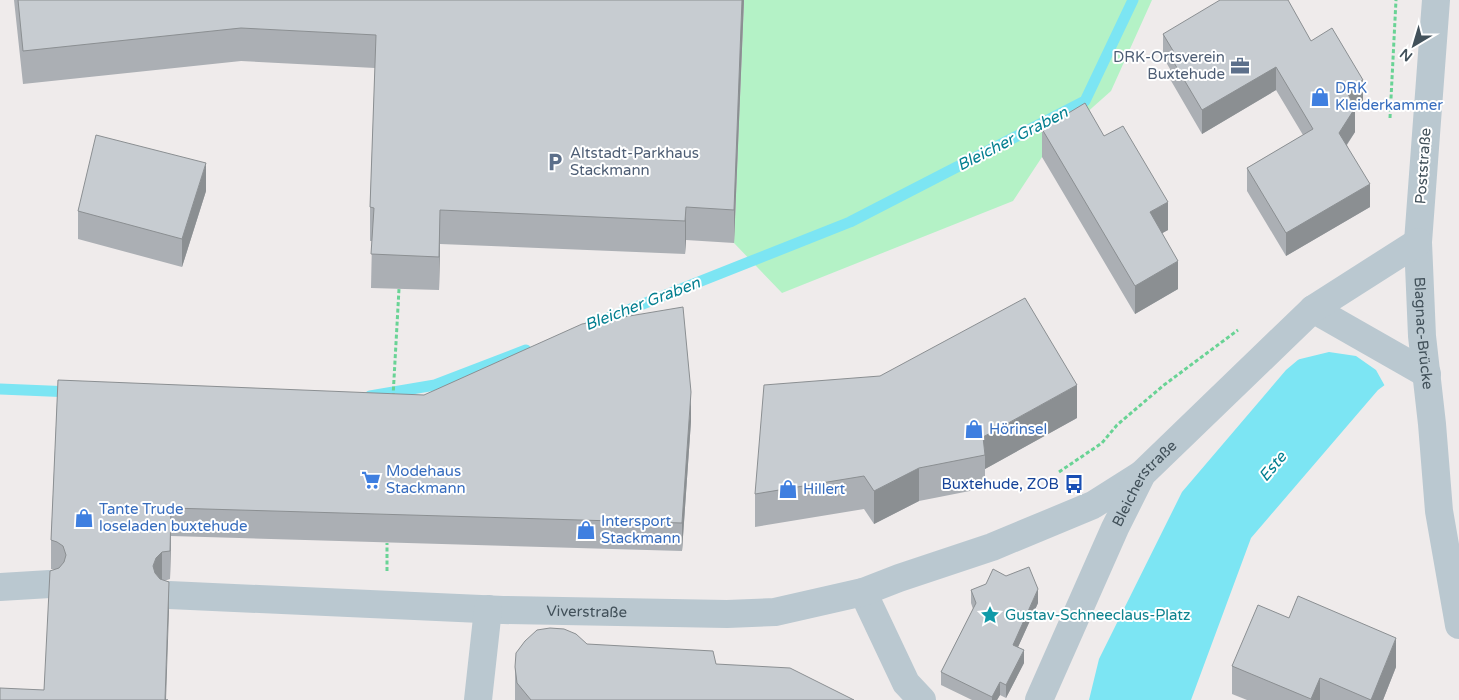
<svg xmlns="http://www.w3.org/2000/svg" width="1459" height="700" font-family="'Varela Round',sans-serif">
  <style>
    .green { fill: #b4f2c6 }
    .water { fill: #7ce5f3 }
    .pier { fill: #efebeb }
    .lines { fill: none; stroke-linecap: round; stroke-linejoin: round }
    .stream { stroke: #7ce5f3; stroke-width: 11 }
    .path { stroke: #69d395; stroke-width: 3; stroke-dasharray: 4 2.5; stroke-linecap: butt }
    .street { stroke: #bac8d0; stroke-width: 28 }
    .wall { fill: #abafb4 }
    .shaded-wall { fill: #8b8f92 }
    .building { fill: #c7ccd1; stroke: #8b8f92 }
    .labels { text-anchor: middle; stroke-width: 4; stroke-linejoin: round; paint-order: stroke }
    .service-label { font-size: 15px; fill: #4e5e75; stroke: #fff; text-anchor: end }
    .shop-label { font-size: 15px; fill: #366cbe; stroke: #fff; text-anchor: start }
    .street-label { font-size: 15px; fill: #42515a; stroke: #fff }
    .transit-label { font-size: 15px; fill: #164399; stroke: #fff; text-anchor: end }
    .culture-label { font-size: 15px; fill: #0d838f; stroke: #fff; text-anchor: start }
    .water-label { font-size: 16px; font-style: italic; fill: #037f90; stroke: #fff }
  </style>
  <rect width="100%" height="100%" fill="#efebeb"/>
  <!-- green -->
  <path class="green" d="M744,0h408l-41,91 -36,32 -33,34 -29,44 -231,92 -48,-50z"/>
  <!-- water -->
  <path class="water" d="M1459,224v106l-81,60 -127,148 -60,162h-102l10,-41 83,-167 104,-122z"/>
  <!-- pier -->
  <path class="pier" d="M1459,222v111l-73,55 -10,-18 -20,-14 -27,-4 -37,9z"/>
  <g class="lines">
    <!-- stream -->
    <path class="stream" d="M590,325l260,-103 235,-121 48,-101
      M0,389l72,3
      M370,396l65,-11 91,-35"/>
    <!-- path -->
    <path class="path" d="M1390,118l6,-118
      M393,397l6,-108
      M1059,472l43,-29 15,-18 47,-40 74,-55
      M387,571v-28"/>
    <!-- street -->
    <g class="street">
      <path id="s1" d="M1436,0l-18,242 4,94 10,88 7,87 20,114"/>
      <path d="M1313,309l114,65"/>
      <path d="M0,587l50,-3"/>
      <path d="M863,592l43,91 16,17"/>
      <path id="s2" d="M169,595l334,15 224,4 48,-2 88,-20 36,-14 93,-31 101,-42 49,-31"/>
      <path d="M478,700l10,-91"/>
      <path id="s3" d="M1039,700l76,-172 27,-54 171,-165 105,-67"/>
    </g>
  </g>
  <!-- wall -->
  <path class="wall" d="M14,0h730l-10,243 -48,-3 -1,14 -245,-10 -1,46 -68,-2 1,-47h-2v-34l5,-139 -134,-7 -218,23z
    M1163,34l148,7 52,62 -8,5v24l-8,13 23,62 -84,49 -39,-65v-23l56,-33 -27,-45 -74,44 -32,-55v-10l-7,-12z
    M1042,129l62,7 64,94 -6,3 16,56 -43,25 -93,-157z
    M206,191l-24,76 -104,-28v-28z
    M58,380l633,41 -9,130 -511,-15 -1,43 -6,2 5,30 -125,79 11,-120 -4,-1v-29z
    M1077,418l-92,51v19l-66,13 -45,23 -10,-15 -109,18v-33z
    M971,590l67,13 -20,44 6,16 -18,35 -6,-3 -3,5h-25l-31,-15v-13l32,-63 -2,-6z
    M587,644l129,20 138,36h-339v-33z
    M1232,666l164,1 -13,33h-136l-15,-6z"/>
  <!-- shaded-wall -->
  <path class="shaded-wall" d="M742,0h2l-10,243v-33z
    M1276,67v23l-74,44v-24z
    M1363,80v23l-17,10v-23z
    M1355,108v24l-16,24v-23z
    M206,163v28l-24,76v-28z
    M1370,184v23l-84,49v-23z
    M1168,202v28l-18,10v-28z
    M686,207v33l-1,14v-33z
    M440,210v34l-1,46v-33z
    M1178,261v28l-43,25v-28z
    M1077,385v33l-92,51v-14l-2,-18z
    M691,392v29l-9,130v-28z
    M919,468v33l-45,23v-33z
    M171,508v28l-1,43v-28z
    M162,552v29l-6,5 -3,-20 3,-8z
    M169,582v29l-3,89h-1z
    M1038,589v14l-25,55v-13z
    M1396,638v29l-13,33h-12z
    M1024,650v13l-18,35v-13z
    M1320,678v22h-9v-1z
    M1000,682v13l-3,5h-5v-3z"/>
  <!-- building -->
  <path class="building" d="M18,0h724l-8,210 -48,-3 -1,14 -245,-11 -1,47 -68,-3 3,-46 -4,-1 6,-172 -135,-7 -218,23z
    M1220,0h68l23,41 21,-13 31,52 -17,10 9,18 -16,25 31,51 -84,49 -39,-65 66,-39 -37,-62 -74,43 -32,-54 5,-2 -12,-20z
    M1085,103l19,33 19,-10 45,76 -18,10 28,49 -43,25 -93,-157z
    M96,135l110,28 -24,76 -104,-28z
    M1025,298l52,87 -94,52 2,18 -66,13 -45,23 -10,-15 -109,18 9,-109 116,-9z
    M683,307l8,85 -9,131 -511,-15 -1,43 -8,1 -6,6 -3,8 2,7 5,6 9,3 -4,118h3h-168v-12l44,2 6,-119 9,-3 5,-6 2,-7 -3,-9 -6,-4 -6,-2 7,-160 366,15 158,-71z
    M1029,567l9,22 -25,56 11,5 -18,35 -6,-3 -8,15 -51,-25 35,-69 -5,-13 15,-6 7,-15 13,7z
    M1298,596l98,42 -25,62 -51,-22 -9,21 -79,-33 26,-61 31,13z
    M550,628l14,1 12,5 11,10 126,7 3,13 74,4 64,32h-323l-14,-17 -2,-16 1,-14 9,-12 12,-11z"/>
  <!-- icons -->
  <defs>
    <g id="office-bare" transform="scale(1.5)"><path d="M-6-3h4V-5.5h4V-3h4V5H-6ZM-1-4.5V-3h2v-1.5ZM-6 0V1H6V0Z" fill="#5c6f8a" stroke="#fff" stroke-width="2.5" paint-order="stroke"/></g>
    <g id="shop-bare" transform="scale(1.5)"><path d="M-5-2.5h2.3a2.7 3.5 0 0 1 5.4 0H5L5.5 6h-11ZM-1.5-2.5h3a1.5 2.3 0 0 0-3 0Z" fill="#3f7fe0" stroke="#fff" stroke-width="2.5" paint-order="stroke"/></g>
    <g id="parking-bare" transform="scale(1.5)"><path d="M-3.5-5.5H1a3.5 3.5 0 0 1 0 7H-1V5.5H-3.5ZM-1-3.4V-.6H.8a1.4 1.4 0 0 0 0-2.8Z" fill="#5c6f8a" stroke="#fff" stroke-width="2.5" paint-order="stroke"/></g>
    <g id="supermarket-bare" transform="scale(1.5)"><path d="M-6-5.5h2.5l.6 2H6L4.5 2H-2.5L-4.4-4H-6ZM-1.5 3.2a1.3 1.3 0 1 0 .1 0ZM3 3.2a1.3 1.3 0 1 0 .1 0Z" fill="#3f7fe0" stroke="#fff" stroke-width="2.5" paint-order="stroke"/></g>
    <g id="bus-bare" transform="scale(1.5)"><path d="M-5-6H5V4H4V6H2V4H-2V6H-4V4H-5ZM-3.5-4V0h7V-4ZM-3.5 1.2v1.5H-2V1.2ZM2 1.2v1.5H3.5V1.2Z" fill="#1a4fb4" stroke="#fff" stroke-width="2.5" paint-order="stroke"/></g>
    <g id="sight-bare" transform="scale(1.5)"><path d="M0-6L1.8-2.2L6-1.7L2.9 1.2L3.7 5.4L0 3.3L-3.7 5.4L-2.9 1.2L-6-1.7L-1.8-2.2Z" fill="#0f9aa8" stroke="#fff" stroke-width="2.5" paint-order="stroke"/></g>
  </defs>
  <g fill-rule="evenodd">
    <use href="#office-bare" x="1240" y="66"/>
    <use href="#shop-bare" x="1320" y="97"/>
    <use href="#parking-bare" x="555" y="162"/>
    <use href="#shop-bare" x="974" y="429"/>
    <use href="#supermarket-bare" x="371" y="480"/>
    <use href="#bus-bare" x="1074" y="484"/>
    <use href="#shop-bare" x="788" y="489"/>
    <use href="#shop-bare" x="84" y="518"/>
    <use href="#shop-bare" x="586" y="530"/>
    <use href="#sight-bare" x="990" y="615"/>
  </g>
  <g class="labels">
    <!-- service labels -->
    <g class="service-label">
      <text x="1225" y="62">DRK-Ortsverein<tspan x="1225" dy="17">Buxtehude</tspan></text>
      <text x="570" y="158" text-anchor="start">Altstadt-Parkhaus<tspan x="570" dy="17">Stackmann</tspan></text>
    </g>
    <!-- shop labels -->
    <g class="shop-label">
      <text x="1335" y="93">DRK<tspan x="1335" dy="17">Kleiderkammer</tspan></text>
      <text x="989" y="434">Hörinsel</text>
      <text x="386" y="476">Modehaus<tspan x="386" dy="17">Stackmann</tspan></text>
      <text x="803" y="494">Hillert</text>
      <text x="99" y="514">Tante Trude<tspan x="99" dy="17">loseladen buxtehude</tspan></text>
      <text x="601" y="526">Intersport<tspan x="601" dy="17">Stackmann</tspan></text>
    </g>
    <!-- street labels -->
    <g class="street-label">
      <text transform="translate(1423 166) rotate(-86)" y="5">Poststraße</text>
      <text dy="5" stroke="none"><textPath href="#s1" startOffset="334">Blagnac-Brücke</textPath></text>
      <text dy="5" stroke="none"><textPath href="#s3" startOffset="242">Bleicherstraße</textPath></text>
      <text dy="5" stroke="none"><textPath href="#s2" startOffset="418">Viverstraße</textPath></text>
    </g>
    <!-- transit labels -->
    <g class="transit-label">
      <text x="1059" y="489">Buxtehude, ZOB</text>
    </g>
    <!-- culture labels -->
    <g class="culture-label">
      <text x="1005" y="620">Gustav-Schneeclaus-Platz</text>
    </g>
    <!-- water labels -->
    <g class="water-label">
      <text transform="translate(1012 138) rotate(-27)" y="6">Bleicher Graben</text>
      <text transform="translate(642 303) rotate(-21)" y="6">Bleicher Graben</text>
      <text transform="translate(1272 466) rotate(-50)" y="6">Este</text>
    </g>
  </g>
  <!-- north arrow -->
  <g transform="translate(1414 45) rotate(218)" stroke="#ffffff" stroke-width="4" paint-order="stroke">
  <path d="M0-4L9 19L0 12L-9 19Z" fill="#42515a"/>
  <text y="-8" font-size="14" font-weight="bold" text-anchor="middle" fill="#42515a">N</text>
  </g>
</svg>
